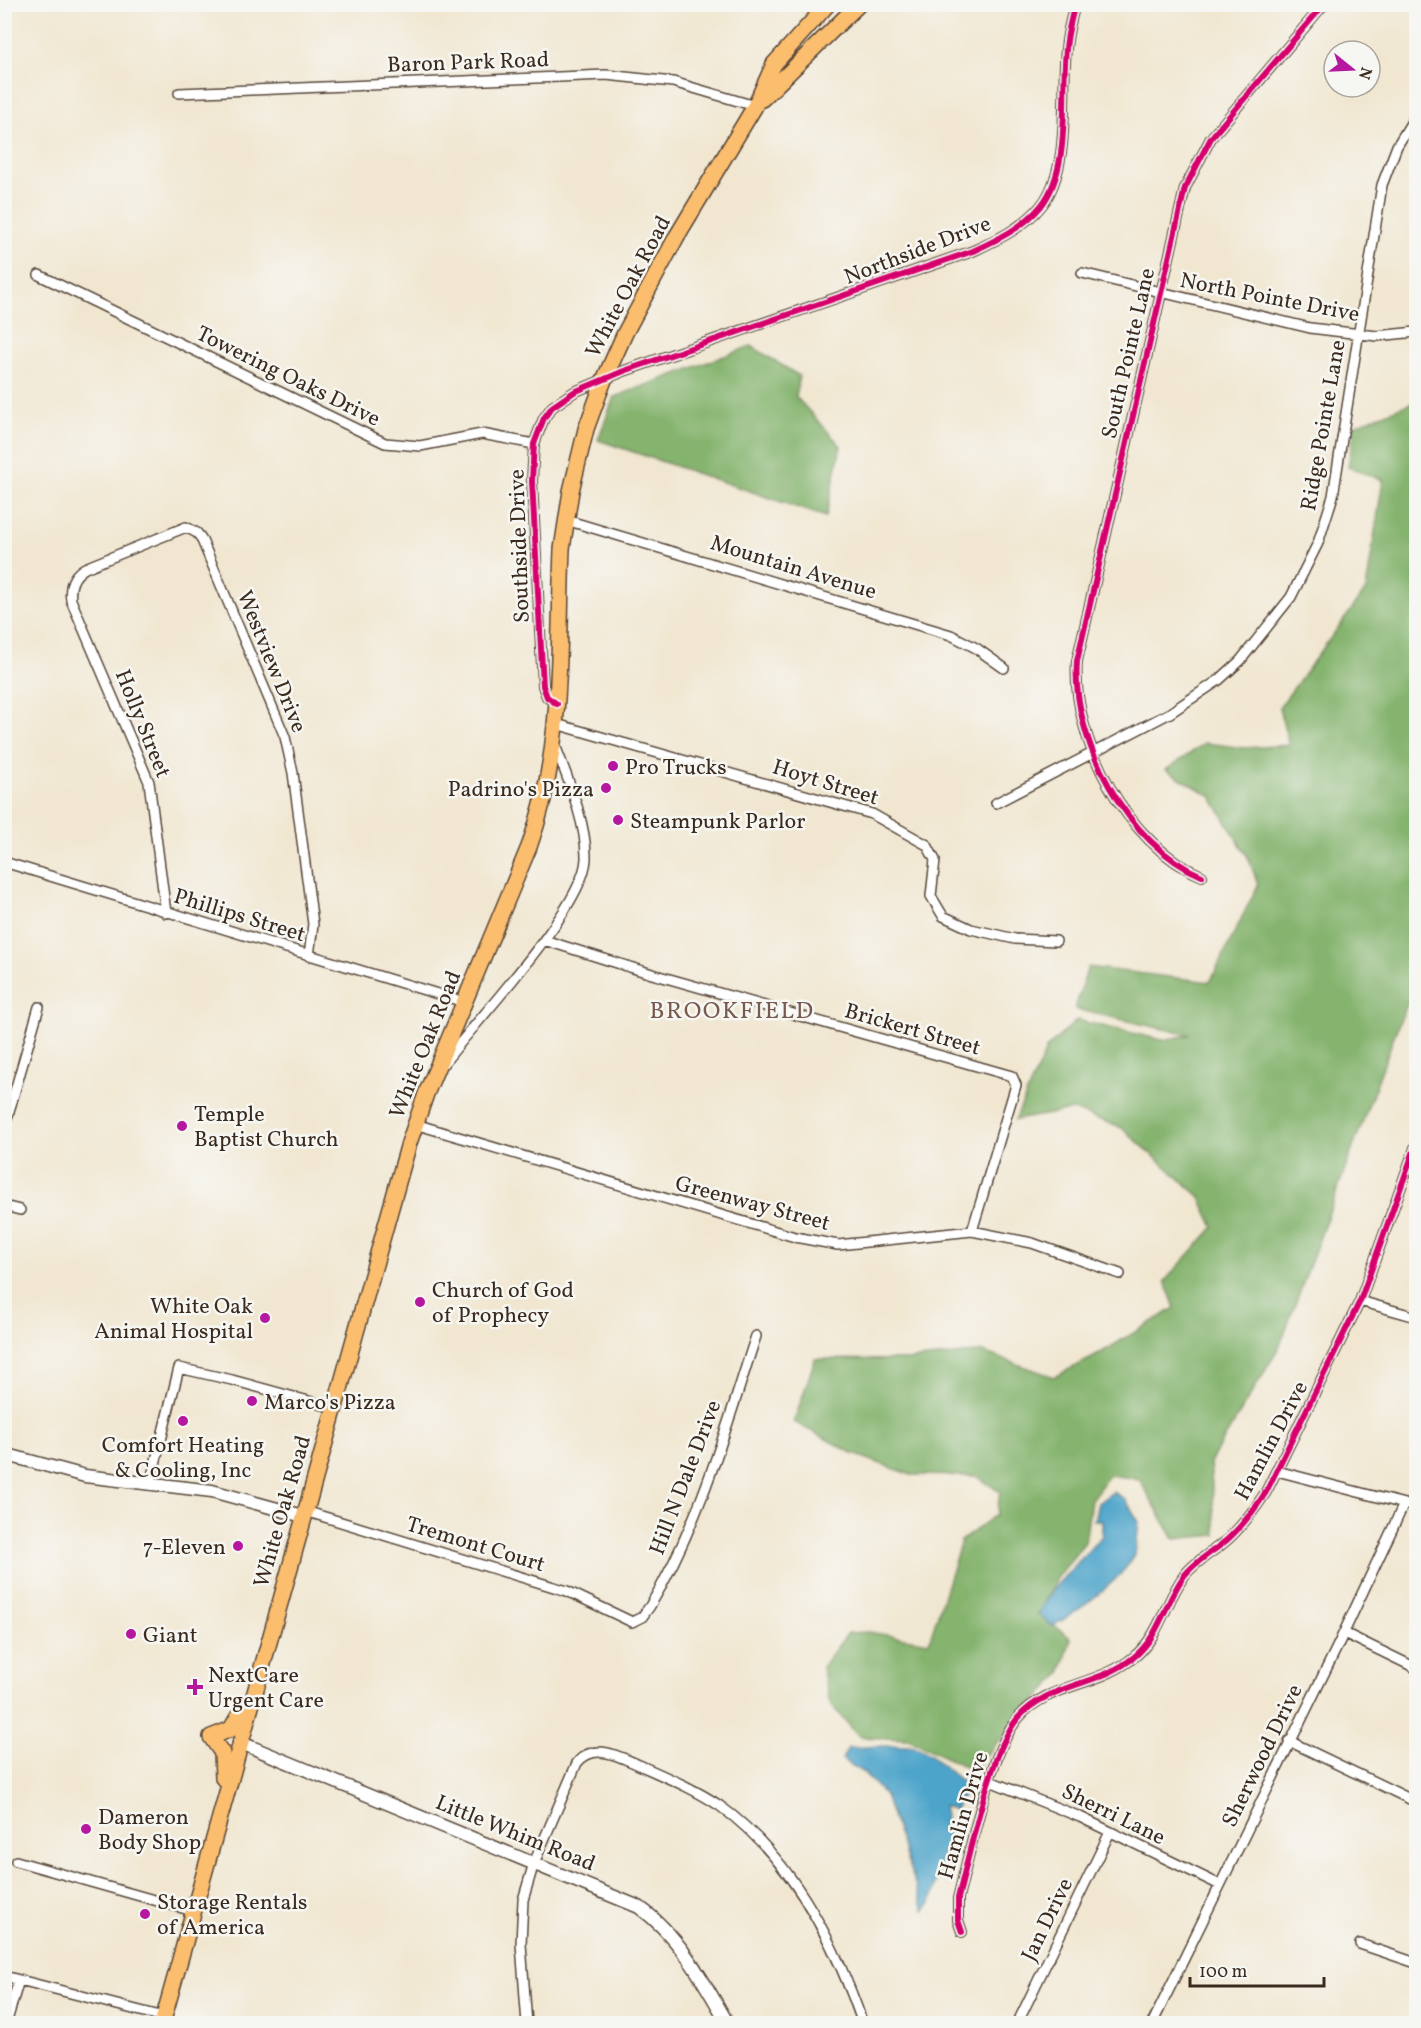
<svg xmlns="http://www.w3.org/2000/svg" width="1421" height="2028" font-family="Vollkorn,serif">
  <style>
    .forest { fill: #85b46e; stroke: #606f46; stroke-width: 1.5 }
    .water { fill: #4da4ca; stroke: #446774; stroke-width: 1.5 }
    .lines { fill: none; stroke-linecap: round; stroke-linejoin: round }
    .minor-casing { stroke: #564639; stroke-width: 12 }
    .tertiary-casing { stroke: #564639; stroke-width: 15 }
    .primary-casing { stroke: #564639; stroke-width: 18 }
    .minor { stroke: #fff; stroke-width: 9 }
    .tertiary { stroke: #fff; stroke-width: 12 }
    .primary { stroke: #fbbd6e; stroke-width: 15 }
    .cycleway-casing { stroke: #f6f6f2; stroke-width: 10 }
    .cycleway { stroke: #d6006c; stroke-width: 6 }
    .poi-dot { fill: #b5179e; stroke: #f6f6f2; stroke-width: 2 }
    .labels { text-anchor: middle; stroke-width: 5; stroke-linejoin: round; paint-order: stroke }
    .street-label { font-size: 22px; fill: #3b2a1e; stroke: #f6f6f2 }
    .poi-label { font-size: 22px; fill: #3b2a1e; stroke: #f6f6f2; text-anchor: start }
    .neighbourhood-label { font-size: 24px; letter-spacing: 1.5px; fill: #795a4e; stroke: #f6f6f2 }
  </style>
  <rect width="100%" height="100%" fill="#f6f6f2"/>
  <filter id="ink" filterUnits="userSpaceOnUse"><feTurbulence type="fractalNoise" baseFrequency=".0167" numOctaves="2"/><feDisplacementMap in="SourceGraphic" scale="12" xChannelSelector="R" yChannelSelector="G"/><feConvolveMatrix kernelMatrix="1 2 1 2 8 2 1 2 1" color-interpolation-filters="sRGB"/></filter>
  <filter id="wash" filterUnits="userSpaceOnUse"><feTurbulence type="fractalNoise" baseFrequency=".008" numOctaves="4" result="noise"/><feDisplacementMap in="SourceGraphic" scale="24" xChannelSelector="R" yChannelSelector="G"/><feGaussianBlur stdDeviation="1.35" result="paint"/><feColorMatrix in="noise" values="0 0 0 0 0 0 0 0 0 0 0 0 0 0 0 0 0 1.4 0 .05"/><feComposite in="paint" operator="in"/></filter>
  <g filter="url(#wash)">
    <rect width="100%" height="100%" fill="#f1e7d1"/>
    <!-- forest -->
    <path class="forest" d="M751,346l48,30 -3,21 45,49 -15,71 -228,-77 16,-43z
      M1416,401v583l-17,39 -120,325 -69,114 6,73 -42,4 -35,-60 -30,-4 -18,25 -6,42 -28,36 -19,36 33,24 -10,35 -89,97 -64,-31 -48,-2 -30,-33 -8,-37 26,-34 20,-1 61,10 32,-101 36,-27 3,-22 -24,-16 -65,-1 -57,-21 -60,-32 21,-63 94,1 74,-8 71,25 40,-20 81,-49 -10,-27 49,-54 -15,-31 -77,-68 -49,-18 -58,10 32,-72 30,-28 85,20 28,-5 -115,-26 13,-42 122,15 48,-97 -9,-26 -38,-63 -45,-26 39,-27 40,5 44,-3 -10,-37 87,-118 17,-110 -35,-13 7,-42z"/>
    <!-- water -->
    <path class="water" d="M1113,1492l12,7 14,23c-2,10 -1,24 -5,33 -10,23 -60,60 -82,71l-14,-12 15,-25 49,-53v-16h-8l4,-17z
      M882,1746c10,0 23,-1 33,1 19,5 34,29 53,38l-13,25 -12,-5 5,29 -17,69 -7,7 -39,-114 -20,-22 -23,-15 6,-11z"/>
  </g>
  <g filter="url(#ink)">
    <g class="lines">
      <!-- minor casing -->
      <g class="minor-casing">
        <path id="minor" d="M179,93l427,-18 67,7 82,24
          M1082,273l228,55 67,8 39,-4
          M39,275l346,168 35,3 62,-12 52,10
          M566,520l385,115 25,13 28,20
          M557,704l-10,-7 -4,-11 -11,-205 2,-37 10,-26 8,-11 22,-15 50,-21 349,-120c24,-11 51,-24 68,-45 31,-39 20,-110 25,-157 1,-15 5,-30 9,-45
          M556,724l316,90 55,31 8,15 -4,36 12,20 28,13 44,10 41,2
          M996,803l174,-90 49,-33 21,-19 51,-64 27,-54 15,-47 49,-311 15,-39 19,-31
          M4,862l460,140
          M1202,876c-74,-30 -131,-136 -125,-215l108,-473 26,-50 113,-134
          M166,913l-17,-131 -78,-182c-2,-14 2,-25 14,-32l101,-41 11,6 4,5 84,199 8,36 20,151 -4,32
          M544,940l108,34 360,102 4,9 -44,146
          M444,1063c33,-43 140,-156 142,-204 1,-35 -19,-82 -31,-114
          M415,1124l380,113 43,8 134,-14 60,12 88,31
          M4,1129l35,-122
          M4,1206l16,4
          M1360,1301l56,16
          M1277,1471l139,36
          M150,1484l29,-116 53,12 102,28
          M305,1511l262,80 65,31 10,-5 8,-11c50,-83 76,-179 106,-270
          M1344,1633l72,35
          M1289,1741l127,61
          M990,1781l90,36 140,68
          M16,1861l177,50
          M962,1932l-4,-12v-22c12,-45 32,-147 60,-180 30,-35 82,-32 116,-61 26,-21 31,-55 50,-81 12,-16 31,-25 45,-38 15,-14 26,-29 37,-46l94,-191 56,-156
          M1360,1944l56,19
          M4,1976l160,41
          M6,2024l13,-44
          M527,2024l-6,-80 2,-44 11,-37 43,-100c17,-21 41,-7 62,2 27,12 56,24 81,41 71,51 115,137 143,218
          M1017,2024l93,-192
          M1152,2024l186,-379 66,-141"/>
      </g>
      <!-- tertiary casing -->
      <g class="tertiary-casing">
        <path id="tertiary" d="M4,1454l81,22 127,15 91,25
          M239,1742l400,165c40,28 65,75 89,117"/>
      </g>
      <!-- primary casing -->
      <g class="primary-casing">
        <path id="primary" d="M762,99l97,-95
          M211,1737l20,-8 11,-19
          M211,1737l11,16 1,25
          M162,2024l247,-881 17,-49 103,-247c35,-96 29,-198 33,-298l9,-58 15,-62 18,-49 21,-47 52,-97 78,-130 19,-42 54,-60"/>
      </g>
      <!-- minor -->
      <use href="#minor" class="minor"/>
      <!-- tertiary -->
      <use href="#tertiary" class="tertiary"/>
      <!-- primary -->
      <use href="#primary" class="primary"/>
      <!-- cycleway casing -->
      <g class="cycleway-casing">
        <path id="cycleway" d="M557,704l-10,-7 -4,-11 -11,-205 2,-37 10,-26 8,-11 22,-15 50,-21 349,-120c24,-11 51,-24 68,-45 31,-39 20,-110 25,-157 1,-15 5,-30 9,-45
          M1202,876c-74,-30 -131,-136 -125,-215l108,-473 26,-50 113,-134
          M962,1932l-4,-12v-22c12,-45 32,-147 60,-180 30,-35 82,-32 116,-61 26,-21 31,-55 50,-81 12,-16 31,-25 45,-38 15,-14 26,-29 37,-46l94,-191 56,-156"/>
      </g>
      <!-- cycleway -->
      <use href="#cycleway" class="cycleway"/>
    </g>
  </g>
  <!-- markers -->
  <g class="poi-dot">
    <circle cx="613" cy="766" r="6"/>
    <circle cx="606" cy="788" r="6"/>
    <circle cx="618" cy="820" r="6"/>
    <circle cx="182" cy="1126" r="6"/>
    <circle cx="420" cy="1302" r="6"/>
    <circle cx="265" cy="1318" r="6"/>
    <circle cx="252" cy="1401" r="6"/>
    <circle cx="183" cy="1421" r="6"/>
    <circle cx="238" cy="1546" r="6"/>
    <circle cx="131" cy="1634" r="6"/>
    <path d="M192 1678h6v6h6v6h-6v6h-6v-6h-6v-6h6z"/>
    <circle cx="86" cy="1829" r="6"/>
    <circle cx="145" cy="1914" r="6"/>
  </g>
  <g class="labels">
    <!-- street labels -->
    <g class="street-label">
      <text transform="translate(468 61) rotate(-2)" y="8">Baron Park Road</text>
      <text transform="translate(917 249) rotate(-21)" y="8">Northside Drive</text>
      <text transform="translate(627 286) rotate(-62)" y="8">White Oak Road</text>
      <text transform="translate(1270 296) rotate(11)" y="8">North Pointe Drive</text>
      <text transform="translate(1127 353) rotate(-77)" y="8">South Pointe Lane</text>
      <text transform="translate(289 375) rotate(26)" y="8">Towering Oaks Drive</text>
      <text transform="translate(1322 425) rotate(-80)" y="8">Ridge Pointe Lane</text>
      <text transform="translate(518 546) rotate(-92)" y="8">Southside Drive</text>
      <text transform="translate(794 566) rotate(17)" y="8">Mountain Avenue</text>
      <text transform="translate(273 661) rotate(68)" y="8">Westview Drive</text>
      <text transform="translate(144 723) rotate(68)" y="8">Holly Street</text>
      <text transform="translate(826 781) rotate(17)" y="8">Hoyt Street</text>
      <text transform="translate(240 914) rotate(17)" y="8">Phillips Street</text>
      <text transform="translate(913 1028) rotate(16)" y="8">Brickert Street</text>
      <text transform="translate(424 1044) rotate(-68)" y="8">White Oak Road</text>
      <text transform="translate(753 1202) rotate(15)" y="8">Greenway Street</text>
      <text transform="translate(1270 1440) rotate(-62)" y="8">Hamlin Drive</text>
      <text transform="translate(684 1477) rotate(-69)" y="8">Hill N Dale Drive</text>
      <text transform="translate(281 1511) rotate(-74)" y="8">White Oak Road</text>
      <text transform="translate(476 1543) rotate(17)" y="8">Tremont Court</text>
      <text transform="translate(1261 1755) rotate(-64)" y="8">Sherwood Drive</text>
      <text transform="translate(1114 1813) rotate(26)" y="8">Sherri Lane</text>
      <text transform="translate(962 1815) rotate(-74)" y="8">Hamlin Drive</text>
      <text transform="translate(516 1832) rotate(22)" y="8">Little Whim Road</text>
      <text transform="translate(1046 1919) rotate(-64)" y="8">Jan Drive</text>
    </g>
    <!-- poi labels -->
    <g class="poi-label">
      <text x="625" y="774">Pro Trucks</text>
      <text x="594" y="796" text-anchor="end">Padrino's Pizza</text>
      <text x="630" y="828">Steampunk Parlor</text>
      <text x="194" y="1121">Temple<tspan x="194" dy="25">Baptist Church</tspan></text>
      <text x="432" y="1297">Church of God<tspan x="432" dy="25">of Prophecy</tspan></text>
      <text x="253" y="1313" text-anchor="end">White Oak<tspan x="253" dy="25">Animal Hospital</tspan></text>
      <text x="264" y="1409">Marco's Pizza</text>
      <text x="183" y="1452" text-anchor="middle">Comfort Heating<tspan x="183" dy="25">&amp; Cooling, Inc</tspan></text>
      <text x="226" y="1554" text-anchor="end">7-Eleven</text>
      <text x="143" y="1642">Giant</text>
      <text x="208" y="1682">NextCare<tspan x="208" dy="25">Urgent Care</tspan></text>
      <text x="98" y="1824">Dameron<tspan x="98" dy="25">Body Shop</tspan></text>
      <text x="157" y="1909">Storage Rentals<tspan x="157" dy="25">of America</tspan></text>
    </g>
    <!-- neighbourhood labels -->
    <g class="neighbourhood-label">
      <text x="732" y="1018">BROOKFIELD</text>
    </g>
  </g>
  <!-- margin -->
  <rect width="1421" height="2028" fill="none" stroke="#f6f6f2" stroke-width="24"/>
  <!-- north arrow -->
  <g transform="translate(1352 69) rotate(108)"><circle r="28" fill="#f6f6f2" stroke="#aba49d" stroke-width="1.5"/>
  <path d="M0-4.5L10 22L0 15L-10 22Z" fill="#b5179e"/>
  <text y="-9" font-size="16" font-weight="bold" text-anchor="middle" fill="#3b2a1e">N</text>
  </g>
  <!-- scale -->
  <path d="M1190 1977v9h134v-9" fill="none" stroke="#3b2a1e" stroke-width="3"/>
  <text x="1199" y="1977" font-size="18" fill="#3b2a1e" stroke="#f6f6f2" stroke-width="4.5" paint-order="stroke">100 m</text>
</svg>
